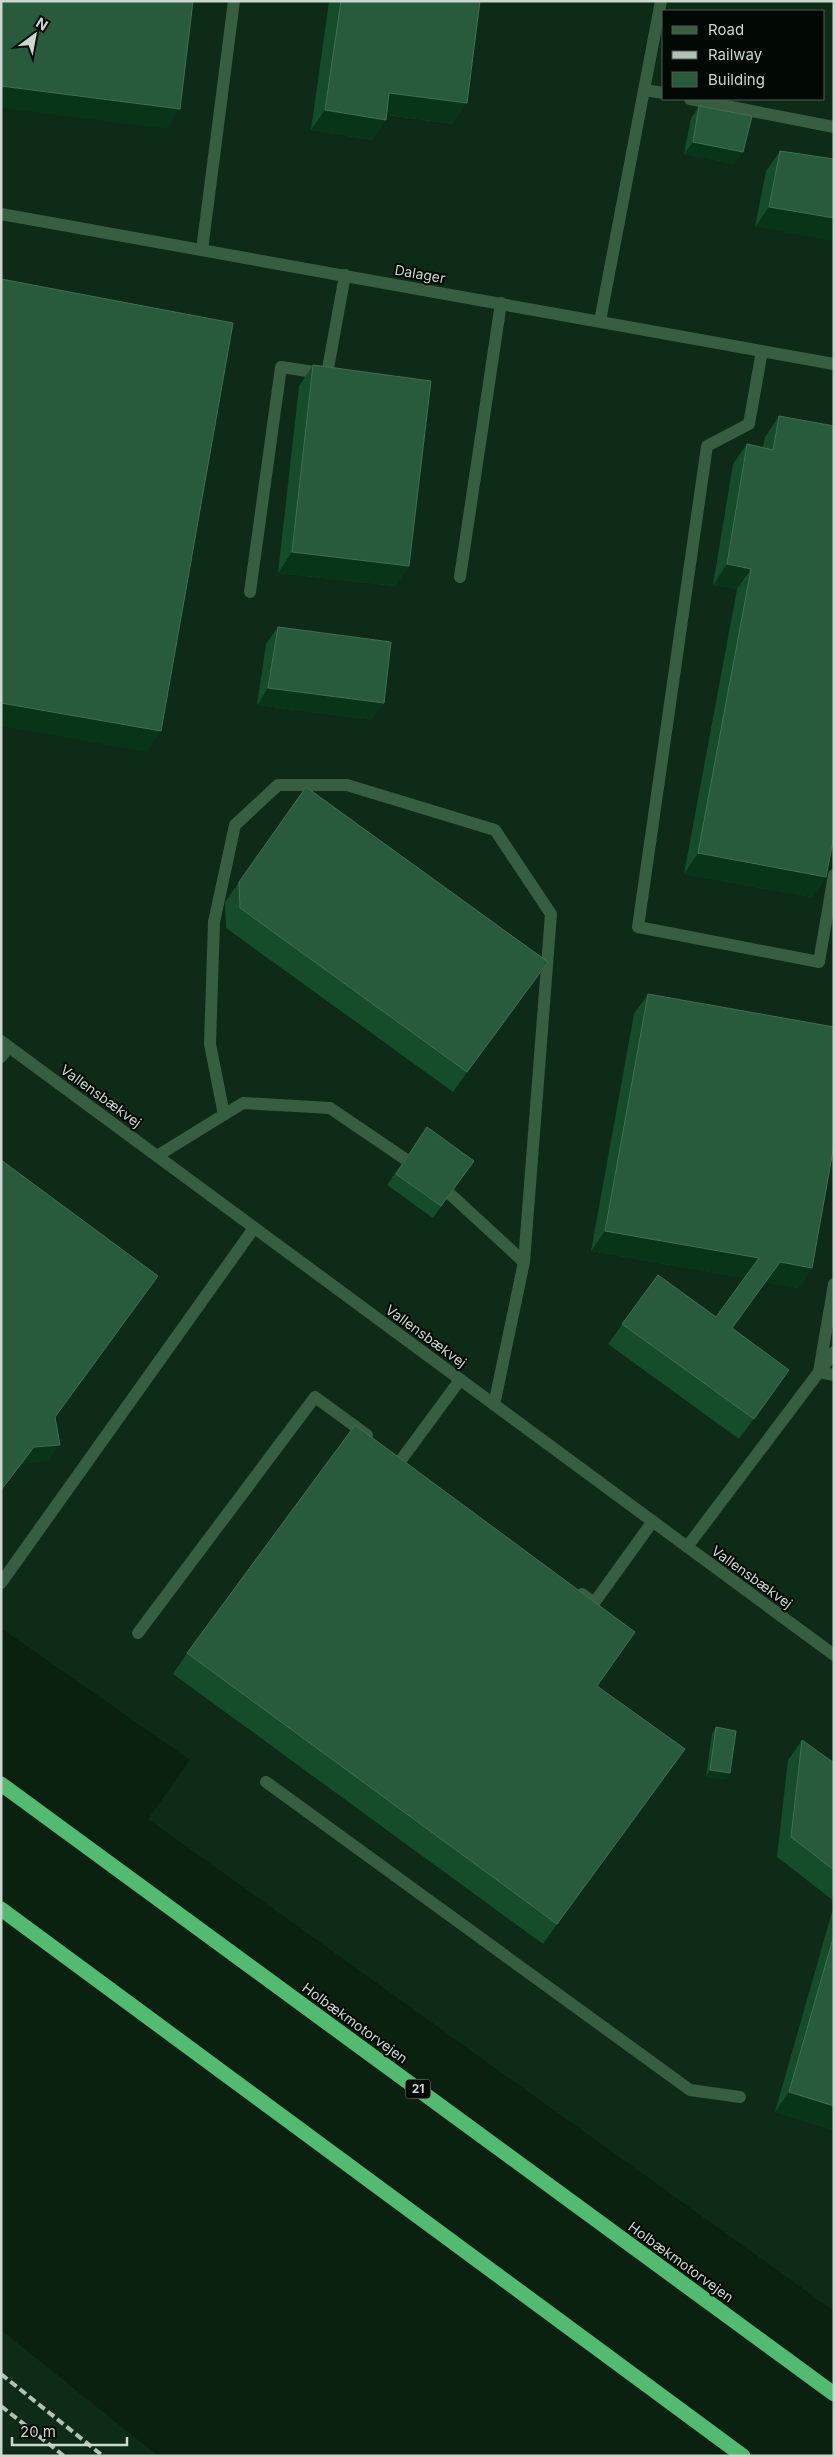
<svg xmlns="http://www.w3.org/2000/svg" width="835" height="2457" font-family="Inter,sans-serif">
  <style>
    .built { fill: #0d2b16; fill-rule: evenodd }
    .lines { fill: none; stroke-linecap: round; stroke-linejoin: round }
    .minor { stroke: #375e40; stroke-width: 12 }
    .highway { stroke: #53bb71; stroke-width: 15 }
    .rail { stroke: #b2c1b5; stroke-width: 4; stroke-dasharray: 8 4; stroke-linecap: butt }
    .wall { fill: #154c29 }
    .shaded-wall { fill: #083418 }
    .building { fill: #285b3b; stroke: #426e52 }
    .labels { text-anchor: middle; stroke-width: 4; stroke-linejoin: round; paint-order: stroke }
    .shield { fill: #020803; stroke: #8e9a90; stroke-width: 1 }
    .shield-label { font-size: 12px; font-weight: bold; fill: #cad8cd }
    .street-label { font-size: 14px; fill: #cad8cd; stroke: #020803 }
  </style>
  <rect width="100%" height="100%" fill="#0a2110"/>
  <!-- built -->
  <path class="built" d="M1,1h833v2310l-686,-492 42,-59 -189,-132zM664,11h160v88h-160z
    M1,2330l157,126h-157z"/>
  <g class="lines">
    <!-- minor -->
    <path class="minor" d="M644,90l20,3
      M690,99l144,28
      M1,214l833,150
      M202,250l32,-249
      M600,321l61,-320
      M762,351l-13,73 -42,22 -69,481 181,35 15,-87
      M460,577l41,-274
      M250,592l31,-225 46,7 18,-99
      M1,1041l833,614
      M1,1057l8,-10
      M224,1115l-14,-71 4,-122 21,-97 43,-40h69l148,45 56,84 -27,348
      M157,1156l86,-53 87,5 75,51
      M450,1194l74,68 -30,143
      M834,1284l-15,88 15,3
      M401,1460l59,-80
      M687,1547l147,-195
      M1,1583l253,-355
      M582,1594l12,9 59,-82
      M138,1633l177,-236 52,38
      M266,1782l424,308 50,7"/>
    <!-- highway -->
    <path class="highway" d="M1,1784l833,610
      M1,1909l742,547"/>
    <!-- rail -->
    <path class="rail" d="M1,2374l102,82
      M1,2406l63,50"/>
  </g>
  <!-- wall -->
  <path class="wall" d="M329,1h151l-27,123 -66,-9 -1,5 -14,20 -61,-10z
    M699,106l36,58 -51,-10 7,-36z
    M780,151l54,8 -79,68 11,-56z
    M313,365l96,201 -14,20 -117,-13 21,-187z
    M779,416l47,461 -14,20 -128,-23 53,-285 -24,-4 20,-121 14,-20 16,3 2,-10z
    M278,627l94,93 -115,-15 9,-61z
    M306,787l242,175 -95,130 -227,-164 -1,-26z
    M648,994l164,274 -14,20 -33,-6 -33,47 57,41 -50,69 -131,-95 50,-69 58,42 28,-39 -153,-27 43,-237z
    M427,1127l47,34 -41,57 -46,-33z
    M187,1653l410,33 88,63 -142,195 -370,-270z
    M716,1727l14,46 -4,6 -20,-2 6,-43z
    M802,1740l32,23v138l-57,-44 11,-97z
    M834,1905v225l-59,-18z"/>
  <!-- shaded-wall -->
  <path class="shaded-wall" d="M1,86l179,23 -14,20 -165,-21z
    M389,93l78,10 -14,21 -78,-11z
    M325,110l61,10 -14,20 -61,-10z
    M693,142l50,10 -8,12 -51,-10z
    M769,207l65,11v23l-79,-14z
    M292,552l117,14 -14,20 -117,-13z
    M727,564l24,5 -14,20 -24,-4z
    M268,688l116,15 -12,17 -115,-15z
    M1,703l160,28 -14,21 -146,-26z
    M698,853l128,24 -14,20 -128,-23z
    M548,962l-14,21 -81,109 14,-20z
    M605,1231l154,27 -15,20 -153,-27z
    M780,1262l32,6 -14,20 -33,-6z
    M60,1445l-12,16 -26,3 -21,27v-1l33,-43z
    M685,1749l-14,21 -128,174 14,-20z
    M710,1770l20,3 -4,6 -20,-2z
    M789,2092l45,14v24l-59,-18z"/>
  <!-- building -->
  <path class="building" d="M1,1h192l-13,108 -179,-23z
    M341,1h139l-13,102 -78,-10 -3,27 -61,-10z
    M699,106l53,10 -9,36 -50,-10z
    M780,151l54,8v59l-65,-11z
    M1,279l232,44 -72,408 -160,-28z
    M313,365l118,16 -22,185 -117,-14z
    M779,416l55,10v410l-8,41 -128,-24 53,-284 -24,-5 20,-120 26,6z
    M278,627l113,15 -7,61 -116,-15z
    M306,787l242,175 -81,110 -227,-164 -1,-26z
    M648,994l186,33v118l-22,123 -32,-6 -48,66 57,42 -35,49 -132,-95 36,-49 58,42 43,-59 -154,-27z
    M427,1127l47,34 -33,45 -45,-32z
    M1,1160l157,116 -103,141 5,28 -26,2 -33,43z
    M355,1425l280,207 -38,54 88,63 -128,175 -370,-271z
    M716,1727l20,4 -6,42 -20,-3z
    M802,1740l32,23v107l-43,-33z
    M834,1935v171l-45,-14z"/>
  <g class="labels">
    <!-- shield labels -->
    <rect class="shield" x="405.5" y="2079.5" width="25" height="19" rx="4"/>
    <g class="shield-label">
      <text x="418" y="2093">21</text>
    </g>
    <!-- street labels -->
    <g class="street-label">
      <text transform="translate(420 274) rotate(10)" y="5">Dalager</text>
      <text transform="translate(101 1096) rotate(36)" y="5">Vallensbækvej</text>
      <text transform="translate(426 1336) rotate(36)" y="5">Vallensbækvej</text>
      <text transform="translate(752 1577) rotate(36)" y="5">Vallensbækvej</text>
      <text transform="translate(355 2023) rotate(36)" y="5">Holbækmotorvejen</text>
      <text transform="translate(681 2262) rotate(36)" y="5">Holbækmotorvejen</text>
    </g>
  </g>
  <!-- border -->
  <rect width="835" height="2457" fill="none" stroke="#cad8cd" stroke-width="5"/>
  <!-- legend -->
  <rect x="662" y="10" width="162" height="90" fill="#020803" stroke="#525b54"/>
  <rect x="672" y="26" width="25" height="8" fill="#375e40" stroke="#525b54"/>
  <text x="708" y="35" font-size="15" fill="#cad8cd">Road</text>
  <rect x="672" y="51" width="25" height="8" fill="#b2c1b5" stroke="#525b54"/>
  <text x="708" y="60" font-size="15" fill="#cad8cd">Railway</text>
  <rect x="672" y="72" width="25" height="15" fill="#285b3b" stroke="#525b54"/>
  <text x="708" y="85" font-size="15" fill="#cad8cd">Building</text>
  <!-- north arrow -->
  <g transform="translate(35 35) rotate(32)" stroke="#020803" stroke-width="4" paint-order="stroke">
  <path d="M0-4L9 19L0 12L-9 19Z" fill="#cad8cd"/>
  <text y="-8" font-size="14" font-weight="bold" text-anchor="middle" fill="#cad8cd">N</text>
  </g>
  <!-- scale -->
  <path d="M12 2437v8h115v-8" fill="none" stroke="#cad8cd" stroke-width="2.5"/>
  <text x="20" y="2437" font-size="15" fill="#cad8cd" stroke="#020803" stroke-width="4" paint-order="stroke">20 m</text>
</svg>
